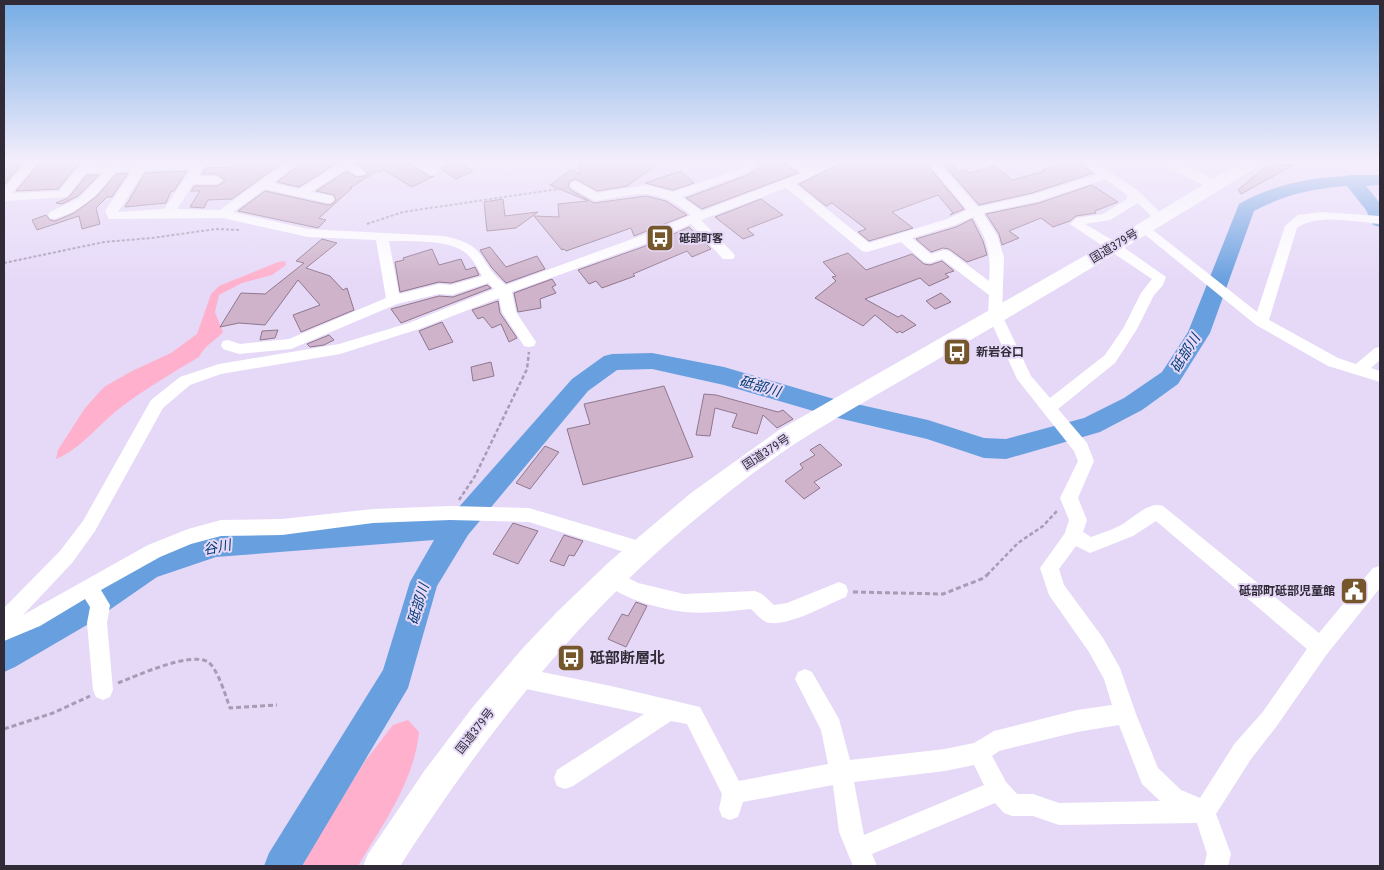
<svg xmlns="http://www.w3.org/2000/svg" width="1384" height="870" font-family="'Roboto Condensed','Noto Sans JP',sans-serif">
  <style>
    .green { fill: #ffb0cc }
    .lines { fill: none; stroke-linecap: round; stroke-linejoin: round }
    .river { fill: #689fdf; fill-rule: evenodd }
    .building { fill: #ceb3ca; stroke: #90778d }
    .path-far2 { stroke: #a69cb4; stroke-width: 2; stroke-dasharray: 3 2; stroke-linecap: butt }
    .path-far1 { stroke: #a69cb4; stroke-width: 2.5; stroke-dasharray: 4 2.5; stroke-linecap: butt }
    .path { stroke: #a69cb4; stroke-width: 3; stroke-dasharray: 5 3; stroke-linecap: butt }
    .minor { fill: #fff; fill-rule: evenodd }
    .major { fill: #fff; fill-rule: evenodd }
    .highway { fill: #fff; fill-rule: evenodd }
    .labels { text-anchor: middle; stroke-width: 4; stroke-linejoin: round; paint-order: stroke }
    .far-poi-label { font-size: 11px; font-weight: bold; fill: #302b37; stroke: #e6d9f8; text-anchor: start }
    .street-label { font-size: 12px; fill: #302b37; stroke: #e6d9f8 }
    .poi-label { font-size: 12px; font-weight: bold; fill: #302b37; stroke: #e6d9f8; text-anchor: start }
    .water-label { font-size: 14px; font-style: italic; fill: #003b74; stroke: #e6d9f8 }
    .near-poi-label { font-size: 15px; font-weight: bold; fill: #302b37; stroke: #e6d9f8; text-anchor: start }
  </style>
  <rect width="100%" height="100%" fill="#e6d9f8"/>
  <!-- green -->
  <path class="green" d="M285,261l1,4 -14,10 -30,8 -23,12 -4,17 8,20c-10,11 -16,11 -24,25 -27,16 -54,32 -79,51 -21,16 -39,41 -64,51l2,-9 27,-42 19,-21 28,-16 39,-18 26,-19 14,-40 8,-8 59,-24z
    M408,720l11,12c-5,50 -36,92 -61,134h-58l65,-105 28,-36z"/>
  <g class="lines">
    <!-- river -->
    <path class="river" d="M1352,175h28v10l-14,1 14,17v24l-7,-2 -7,-15 -19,-24c-33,2 -63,9 -93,25l-44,122 -32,51 -36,26 -42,22 -94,27 -22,-1 -57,-19 -93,-22 -110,-32 -72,-16 -35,1 -29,21 -120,144 -31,51 -29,102 -106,178h-38l5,-13 114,-183 27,-88 24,-42 -218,17 -59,20 -65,45 -77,45 -11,5v-31l68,-39 66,-43 10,-4 68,-22 235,-17 121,-137 32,-23 8,-2 40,-1 72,14 110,32 94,21 56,18 22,1 78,-21 40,-20 38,-26 26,-40 51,-128c23,-13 48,-21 74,-25 13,-2 26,-2 39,-4z"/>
  </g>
  <!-- building -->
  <path class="building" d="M14,160h11l-21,25v-13z
    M42,160h40l-24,29 -42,2z
    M237,160h49l-54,39 -24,1 -4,8 -14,-1 10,-16h-9l3,-5h23l8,-5 -8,-7h-15l4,-6 27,-1z
    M305,160h30l2,3 -38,24 -22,-5z
    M352,160h53l25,17 4,-1 -22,11 -28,-17 -5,3 -2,-2 -27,17h2l-33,30 7,2 -8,8 -80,-17 27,-20 63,14 4,-1 4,-4 -2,-5 -18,-4 31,-20 9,6 9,-1 2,-4z
    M580,160h84l-37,26 -30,5 -21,-12 -6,2 -2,5 3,4 23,13 52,-7 20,5 21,14 -53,21 -3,-8 -65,23 -2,-2 -2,1 -28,-34 25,1 -1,-13 30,-3 -38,-16 21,-15 9,4z
    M770,160h10l18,13 -96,36 -16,-11 62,-23z
    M847,160h76l41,49 -14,6 3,-2 -15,-18 -46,17 21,16 -44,13 -11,-9 8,-3 -34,-26 -6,3 -27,-22z
    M940,160h8l10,12 8,-2 3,3 26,-7 17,14 33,-9 -3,-1 26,-10h7l18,13 -61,20 -53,12z
    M457,161l16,10 -17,8 -15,-10z
    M1295,164l-54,30 -3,-4 27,-23z
    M187,171l-13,20h-3l-5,12 -41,4 20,-34z
    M681,171l13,12 -21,7 -28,-7z
    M128,173l-16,24h-5l-11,11 4,16 -18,5 -3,-13 -42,14 -5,-10 14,-5 4,5 5,1 19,-8 23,-17 19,-22z
    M87,175h12l-21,21 -16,8 -6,-1 12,-5z
    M1092,185l26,17 -23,9 1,2 -20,3 -6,5 -17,6 -12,-9 -32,13 10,7 -17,7 -3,-11 -13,-20 53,-11z
    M503,199l2,17 33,-4 -22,16 -29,3 -3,-29z
    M761,199l22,16 -36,14 7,6 -11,4 -28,-22z
    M972,219l11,22 4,14 -20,7 -18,-13 -6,-1 -12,4 -15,-13 40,-12z
    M689,227l22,22 -19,8 -5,-6 -54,23 2,2 -33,12 -6,-7 -7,3 -11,-14 76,-27z
    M322,239l15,4 -31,25 24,8 13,14 4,-2 7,22 -53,22 -8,-17 27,-10 -22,-25 -33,45 -26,-2 -19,4 21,-34 24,1 39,-31 -8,-2z
    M490,247l16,20 31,-11 8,13 -39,14 -14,-15 -12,-18z
    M432,249l7,16 22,-6 5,11 9,-3 4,8 -28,8 -12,-1 -39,10 -5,-30 9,-2 -1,-2z
    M848,253l18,17 46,-16 12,10 6,1 12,-4 12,10 -9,3 4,3 -20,9 -9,-8 -55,21 33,18 4,-2 14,10 -14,8 -2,-2 -3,2 -22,-18 -12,11 -48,-28 21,-17 -4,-4 4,-1 -13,-14z
    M552,279l4,6 -4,2 4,6 -16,6 1,9 -23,4 -4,-19z
    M487,285l4,3 -90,35 -10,-14 48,-13 14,1z
    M941,293l10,9 -16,7 -9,-8z
    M498,301l2,12 17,25 -8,4 -8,-18 -9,4 -9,-11 -5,2 -6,-9z
    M442,322l11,20 -24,8 -10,-19z
    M278,330l-3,8 -15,2 2,-9z
    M329,335l5,5 -10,5 -14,2 -3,-3z
    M491,362l3,14 -21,5 -2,-14z
    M664,386l29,71 -110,28 -16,-56 23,-5 -6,-20z
    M704,394l12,1 62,17 5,-2 10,9 -16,9 -14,-13 -6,19 -25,-7 5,-13 -22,-6 -5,28 -14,-1z
    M820,444l22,21 -28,17 6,6 -16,11 -19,-18 18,-13 -3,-4 15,-9 -5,-5z
    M545,446l14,6 -29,37 -14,-6z
    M513,523l25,8 -20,33 -25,-10z
    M564,535l19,6 -9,15 -5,-1 -5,11 -14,-5z
    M636,602l11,4 -21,41 -18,-8 14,-25 6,2z"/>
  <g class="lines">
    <!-- path-far2 -->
    <path class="path-far2" d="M367,224l36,-12 162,-24
      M4,263l100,-21 48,-4 64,-9 23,1"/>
    <!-- path-far1 -->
    <path class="path-far1" d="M459,500l16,-24 52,-107 2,-17
      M987,575l31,-32 25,-17 14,-15"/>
    <!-- path -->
    <path class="path" d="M853,592l90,2 41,-16 4,-4
      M118,683c18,-7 73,-32 90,-21 10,7 18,35 22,46l47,-3
      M4,729l49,-16 37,-17"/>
    <!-- minor -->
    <path class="minor" d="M28,160h12l-28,33 47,-2 25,-31h9l2,2 -3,4 16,-1c3,-4 6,-5 11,-3l1,3 89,-5 -11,16h19l6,4 -6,4h-24l-16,25 43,1 69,-50h14l-30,23 26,6 41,-26 -3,-3c14,0 19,2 29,13l-2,2h-8l-9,-6 -36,23 21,4 2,3 -2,3 -4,1 -63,-14 -32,23 75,17 136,7c47,10 32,26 62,49l137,-50 48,-20c-38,-30 -51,-21 -96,-14l-23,-13 -2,-3 2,-3 4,-1 21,12 50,-8 26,7 66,-23 8,-9h13l-13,13 -65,24 20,14 100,-38 -20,-13h15l15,8 17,-8h16l-49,24 73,59 78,-24 20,-9 -42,-50h12l41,47 54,-12 65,-21 -18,-14h14l44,30 29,28 -2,3h-8l-18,-18 -28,17 -25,4 34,20 47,33 -3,8 -9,10 -17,34 -22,34 -57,46 29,34 7,18 -16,37 9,22 -4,12 8,5c10,-4 21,-7 30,-12 13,-7 27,-24 42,-19l156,127 54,-65 7,-2v22l-53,66 -51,73 -25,32 -35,55 15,40 -3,12h-24l3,-12 -10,-31 -138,2 -26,-9h-21l-8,-3 -9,-10 -123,51 5,12h-24l-14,-34 -6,-47 -90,17 -5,15 -8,3 -8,-3 -3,-8 3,-15 -35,-70 -16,-3 -98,65 -8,3 -8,-3 -3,-8 3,-8 87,-56 -127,-27 -7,-3 -3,-7 3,-7 7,-3 94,19 89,21 39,74 89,-17 -7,-34 -26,-51 3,-7 7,-3 7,3 27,47 11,41 95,-11 29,-6 20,-12 83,-21 35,-5 -8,-26 -15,-27 -40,-57 -9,-27 25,-35 4,-13 -9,-22 18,-37 -4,-10 -57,-72 -29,-64 1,-20 -47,-36 -13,4 -5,-1 -23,-20 -34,10 -5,-1 -76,-63 -85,32 32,33 2,3 -2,3h-10l-32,-35 -38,17 -141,51 4,20 20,30 -2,4 -5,1 -5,-1 -22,-34 -3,-14 -80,31 -79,25 -119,20 -31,11 -27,23 -68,123 -23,32 -49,52 125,-70 40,-16 33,-9 61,-1 91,-10 77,-3 79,2 117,35 3,6 -3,6 -6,2 -111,-35 -79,-2 -77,3 -91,12 -61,1 -30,8 -31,13 -59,33 9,15 -3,18 6,67 -3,7 -7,3 -7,-3 -3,-7 -6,-67 3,-16 -5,-8 -45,27 -36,15v-33l56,-57 23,-30 68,-121 29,-23 39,-13 120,-20 70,-21 85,-34 -6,-6 -36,12 -13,-1 -42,10 -106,45 -52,5 -16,-5 -2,-4 2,-4 5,-1 12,4 49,-5 97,-41 -10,-58 -68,-3 -85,-19 -114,1 -4,-8 27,-40 -17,1c-16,22 -34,40 -61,47l-4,-1 -2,-3 2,-3 29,-14 24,-25h-17l-19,24 -63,4v-13zM191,169l-27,40 -46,3 26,-41zM1105,179l22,16v4l-24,15 -27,4 -6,6 82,55 -11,14 -17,34 -19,28 -55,43 -19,-22 -29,-61 2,-58 -7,-22 -14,-22 56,-12zM973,217c15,23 18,36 16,64l-40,-30 -5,-1 -13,4 -19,-16 43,-13zM389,241c21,1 56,-2 74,10 9,6 14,16 19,25l-31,9 -12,-1 -40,10zM1156,521l151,128 -45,64 -27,30 -35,55 -19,-8 -23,-22 -22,-54 -16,-46 -17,-30 -39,-53 -5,-16 17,-23 14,7 43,-17zM1119,725l23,59 18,17 -101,2 -26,-9h-16l-11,-12 -14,-26 7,-5 78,-19zM974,765l10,20 -120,50 -10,-53 91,-11z
      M407,160h14l16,11 -6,4z
      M1322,212l58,4v8c-24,-2 -63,-11 -83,4l-28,92 69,38 18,6 19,-16 5,-1v13l-9,8 9,3v11l-52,-16 -72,-41 -118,-96 2,-3h8l109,86 28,-86 13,-11z
      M611,569l27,14 46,11 71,-3 7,3 12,11 13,-2 52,-21 7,3 2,6 -2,6c-20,8 -54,28 -76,26 -8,-1 -13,-9 -19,-14 -21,2 -44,5 -66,3 -21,-2 -74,-15 -83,-35l2,-6z"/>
    <!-- major -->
    <path class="major" d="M1158,160h18l43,22 2,3 -2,3h-10l-49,-25z"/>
    <!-- highway -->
    <path class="highway" d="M1244,160h20l-2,4c-101,62 -203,124 -305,184 -54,32 -109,62 -161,95 -30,20 -59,42 -87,65 -125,100 -223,224 -309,358h-37l5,-12 57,-84 47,-62 50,-59 35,-37 52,-50 82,-69 88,-63 328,-187z"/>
  </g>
  <!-- sky -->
  <linearGradient id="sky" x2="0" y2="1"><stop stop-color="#75ace4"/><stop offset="0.57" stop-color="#f4eefc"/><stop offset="1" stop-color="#f4eefc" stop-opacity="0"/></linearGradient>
  <rect width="1384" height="282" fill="url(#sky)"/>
  <!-- icons -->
  <defs>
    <g id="bus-square" transform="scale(1.4375)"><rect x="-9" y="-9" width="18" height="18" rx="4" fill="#76572c" stroke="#e6d9f8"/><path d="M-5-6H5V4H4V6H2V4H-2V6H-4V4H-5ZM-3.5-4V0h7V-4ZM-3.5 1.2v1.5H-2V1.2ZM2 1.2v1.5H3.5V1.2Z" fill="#fff"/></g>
    <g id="civic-square" transform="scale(1.4375)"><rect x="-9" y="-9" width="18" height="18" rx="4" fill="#76572c" stroke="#e6d9f8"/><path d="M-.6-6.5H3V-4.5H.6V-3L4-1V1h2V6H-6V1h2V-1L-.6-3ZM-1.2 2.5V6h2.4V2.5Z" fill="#fff"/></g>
  </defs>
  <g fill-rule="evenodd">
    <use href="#bus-square" x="660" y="238"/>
    <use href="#bus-square" x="957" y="352"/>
    <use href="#civic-square" x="1354" y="591"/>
    <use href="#bus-square" x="571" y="658"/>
  </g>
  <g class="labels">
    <!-- far-poi labels -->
    <g class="far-poi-label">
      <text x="679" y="242">砥部町客</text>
    </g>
    <!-- street labels -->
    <g class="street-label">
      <text transform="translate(1114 246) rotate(-31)" y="4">国道379号</text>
      <text transform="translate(766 452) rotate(-33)" y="4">国道379号</text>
      <text transform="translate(475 731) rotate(-52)" y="4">国道379号</text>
    </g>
    <!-- poi labels -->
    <g class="poi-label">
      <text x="976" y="356">新岩谷口</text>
      <text x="1335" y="595" text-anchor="end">砥部町砥部児童館</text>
    </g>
    <!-- water labels -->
    <g class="water-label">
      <text transform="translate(1185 353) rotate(-58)" y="5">砥部川</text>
      <text transform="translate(760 386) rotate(16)" y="5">砥部川</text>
      <text transform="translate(217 547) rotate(-11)" y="5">谷川</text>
      <text transform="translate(418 604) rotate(-73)" y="5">砥部川</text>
    </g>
    <!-- near-poi labels -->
    <g class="near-poi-label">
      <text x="590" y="663">砥部断層北</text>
    </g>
  </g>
  <!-- border -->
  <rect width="1384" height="870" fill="none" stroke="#302b37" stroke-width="10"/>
</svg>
